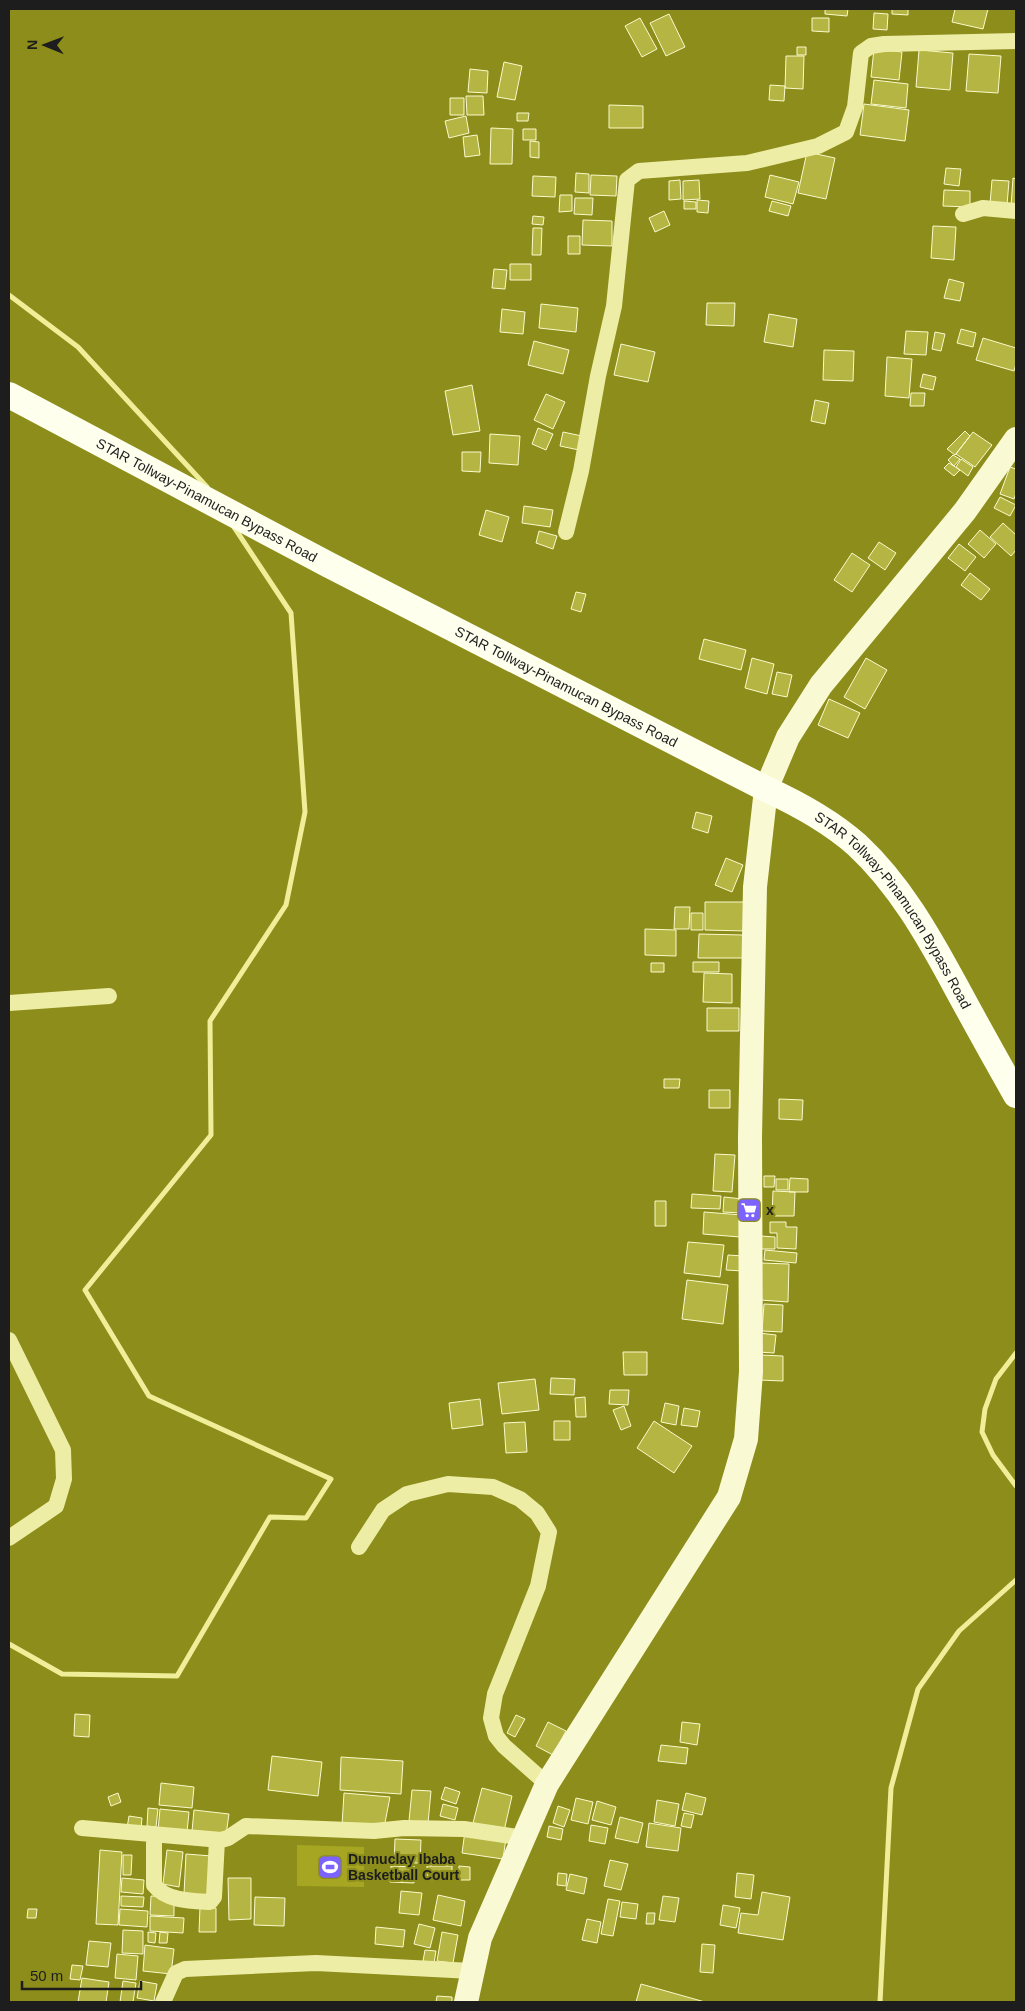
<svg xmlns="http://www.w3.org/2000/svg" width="1025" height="2011" font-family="Arial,sans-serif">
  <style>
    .green { fill: #a6a623 }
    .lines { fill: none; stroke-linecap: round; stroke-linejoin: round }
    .stream { stroke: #f0ee99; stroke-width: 5 }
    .building { fill: #b5b543; stroke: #fafacc }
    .street { stroke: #eeeda6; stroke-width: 16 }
    .secondary { stroke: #f9fad3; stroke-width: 24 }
    .primary { stroke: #feffed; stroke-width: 26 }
    .labels { text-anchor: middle; stroke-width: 4; stroke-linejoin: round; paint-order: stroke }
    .street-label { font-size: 14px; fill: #1d1d1d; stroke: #8c8d1a }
    .poi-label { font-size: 14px; font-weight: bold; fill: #1d1d1d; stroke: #8c8d1a; text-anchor: start }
  </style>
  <rect width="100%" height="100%" fill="#8c8d1a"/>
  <!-- green -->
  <path class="green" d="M297,1845l67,2v40l-67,-1z"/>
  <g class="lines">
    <!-- stream -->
    <path class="stream" d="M9,295l69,52 129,140
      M1016,1353l-20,26 -11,30 -3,23 11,23 23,31
      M9,1644l53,30 115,2 93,-159 36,1 25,-39 -182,-83 -64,-106 126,-155 -1,-114 76,-116 19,-93 -14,-199 -57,-86
      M880,2002l11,-214 27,-99 41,-58 57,-51"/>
  </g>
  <!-- building -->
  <path class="building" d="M825,9h23l-1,7 -22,-2z
    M892,9h16v6l-16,-1z
    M955,9h33l-5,20 -31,-7z
    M874,13l14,1 -1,16 -14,-1z
    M669,14l16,33 -19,9 -16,-33z
    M640,18l17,31 -15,8 -17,-31z
    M812,18h17v14l-17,-1z
    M797,47h9v8h-9z
    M874,49l28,3 -3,28 -28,-3z
    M919,50l34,3 -3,37 -34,-3z
    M969,54l32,2 -3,37 -32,-2z
    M786,56h18l-1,33 -18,-1z
    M504,62l18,4 -7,34 -18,-3z
    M470,69l18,2 -1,22 -19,-1z
    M874,80l34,4 -2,24 -35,-4z
    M770,85l15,1 -1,15 -15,-1z
    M466,96h17l1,19h-17z
    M450,98h14v17h-14z
    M864,104l45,6 -4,31 -45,-6z
    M609,105l34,1v22h-34z
    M517,113h12l-1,8h-11z
    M466,116l3,17 -20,5 -4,-17z
    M491,128l22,1 -1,35h-22z
    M523,129h13v11h-13z
    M477,135l3,20 -15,2 -2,-20z
    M530,141l9,1v16l-9,-1z
    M807,152l28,6 -9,41 -28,-6z
    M946,168l15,1 -2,17 -15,-2z
    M576,173l13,1v19l-14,-1z
    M591,175l26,1 -1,20 -26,-1z
    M770,175l29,7 -6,22 -28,-7z
    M533,176l23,1 -1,20 -23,-1z
    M1013,178l3,1v28l-5,-1z
    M680,180l1,19 -12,1v-19z
    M699,180l1,19 -17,1v-19z
    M992,180l17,1 -2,24 -17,-1z
    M944,190l26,1v16l-27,-1z
    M560,195h12v16l-13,1z
    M575,198h18l-1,17 -18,-1z
    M697,200l12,1 -1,12 -11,-1z
    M684,201l12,1v7h-12z
    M772,201l19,5 -3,10 -19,-5z
    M664,211l6,14 -15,7 -6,-14z
    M533,216l11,1 -1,8 -11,-1z
    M583,220l29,1v25l-30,-1z
    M933,226l23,1 -2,33 -23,-2z
    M533,228h9l-1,27h-9z
    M568,236h12v18h-12z
    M510,264h21v16h-21z
    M494,269l13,1 -2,19 -13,-1z
    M949,279l15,4 -4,18 -16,-3z
    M707,303h28l-1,23 -28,-1z
    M541,304l37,4 -2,24 -37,-4z
    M502,309l23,3 -2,22 -23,-2z
    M769,314l28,5 -4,28 -29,-5z
    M961,329l15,4 -3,14 -16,-4z
    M906,331l22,1 -2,23 -22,-1z
    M935,332l10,2 -4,17 -9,-2z
    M983,338l33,10v16l-2,7 -38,-11z
    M534,341l35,9 -6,24 -35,-9z
    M621,344l34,8 -7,30 -34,-7z
    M824,350l30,1 -1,30 -30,-1z
    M887,357l25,2 -3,39 -24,-2z
    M923,374l13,3 -3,13 -13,-3z
    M472,385l8,46 -27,4 -8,-44z
    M911,393h14l-1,13h-14z
    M546,394l19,8 -12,27 -19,-9z
    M815,400l14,3 -4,21 -14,-3z
    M538,428l15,6 -7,16 -14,-6z
    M965,431l5,5 -15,19 -8,-6z
    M563,432l19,4 -3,14 -19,-4z
    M973,432l19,13 -17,22 -19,-13z
    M490,434l30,2 -2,29 -29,-2z
    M462,452h19l-1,20 -18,-1z
    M953,455l7,4 -6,7 -6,-6z
    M961,459l12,8 -5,9 -12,-9z
    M949,463l11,7 -6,6 -10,-8z
    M1010,467l6,2v24l-2,6 -14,-5z
    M1000,497l16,8 -6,11 -16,-8z
    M524,506l29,4 -3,17 -28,-4z
    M486,510l23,7 -7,25 -23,-7z
    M1003,523l13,12v15l-5,6 -21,-19z
    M980,530l16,14 -12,14 -16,-14z
    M539,531l18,5 -4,13 -17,-6z
    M879,542l17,11 -11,17 -17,-12z
    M959,544l17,13 -11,14 -17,-13z
    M852,553l18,12 -18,27 -18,-12z
    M970,573l20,16 -9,11 -20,-15z
    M576,592l10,2 -5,18 -10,-3z
    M704,639l42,11 -5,20 -42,-11z
    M752,658l22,6 -7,30 -22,-6z
    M866,658l21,12 -22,39 -21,-12z
    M777,672l15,3 -5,22 -15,-3z
    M829,699l31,14 -12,25 -30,-13z
    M696,812l16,4 -4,17 -16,-5z
    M726,858l17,7 -11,27 -17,-7z
    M705,902h43l-1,29 -42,-1z
    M675,907h15l-1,22h-15z
    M691,913h12v17h-12z
    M645,929l31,1v26l-31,-1z
    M699,934l44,1v23h-45z
    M693,962h26v10h-26z
    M651,963h13v9h-13z
    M704,973l28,1v29l-29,-1z
    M707,1008h32v23h-32z
    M664,1079h16l-1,9h-15z
    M709,1090h21v18h-21z
    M779,1099l24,1 -1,20 -23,-1z
    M715,1154l20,1 -3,37 -19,-1z
    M764,1176h11l-1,11h-10z
    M790,1178l18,1v13h-19z
    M776,1179h12v11h-12z
    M773,1191l22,1 -1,24h-22z
    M692,1194l29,2 -1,13 -29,-1z
    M724,1197l19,2 -1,14 -19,-1z
    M655,1201h11v25h-11z
    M704,1212l38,3 -2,22 -37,-3z
    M770,1222h16v5h11l-1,22 -19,-1v-15h-7z
    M761,1236l14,1v12h-14z
    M688,1242l36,3 -4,32 -36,-4z
    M765,1250l32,3 -1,10 -32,-3z
    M728,1255l16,1 -1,15 -17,-1z
    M761,1263l28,1 -1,38 -28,-2z
    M687,1280l41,5 -5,39 -41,-5z
    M764,1304l19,1 -1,27 -20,-1z
    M759,1333l17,2 -2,18 -16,-1z
    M623,1352h24v23h-23z
    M760,1355l23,1v25l-24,-1z
    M551,1378l24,1 -1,16 -24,-1z
    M535,1379l4,31 -37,4 -4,-31z
    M610,1390h19l-1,15 -19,-1z
    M585,1397l1,20h-10l-1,-19z
    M480,1399l3,26 -31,4 -3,-26z
    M665,1403l14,3 -3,19 -15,-3z
    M624,1406l7,20 -10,4 -8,-20z
    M684,1408l16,3 -3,16 -16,-2z
    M554,1421h16v19h-16z
    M654,1421l38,25 -18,27 -37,-25z
    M525,1422l2,30 -21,1 -2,-30z
    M75,1714l15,1 -1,22 -15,-1z
    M516,1715l9,4 -10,18 -8,-4z
    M548,1722l18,9 -13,24 -17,-9z
    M682,1722l18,2 -3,21 -17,-3z
    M661,1745l27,3 -2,16 -28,-3z
    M272,1756l50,6 -4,34 -50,-6z
    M341,1757l62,4 -2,33 -61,-4z
    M161,1783l33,4 -2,21 -33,-3z
    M445,1787l15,5 -4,12 -15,-5z
    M482,1788l30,8 -8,35 -31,-8z
    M412,1790l19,1 -3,32 -19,-2z
    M118,1793l3,9 -10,4 -3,-9z
    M344,1793l46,4 -6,31 -42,-3z
    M686,1793l20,5 -4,17 -20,-5z
    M576,1798l17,4 -5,22 -17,-4z
    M657,1800l22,4 -4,22 -21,-4z
    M597,1801l19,6 -5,18 -19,-5z
    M443,1804l15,4 -3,12 -15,-4z
    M558,1806l12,4 -6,17 -11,-4z
    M148,1808l10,1 -2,18 -9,-1z
    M160,1809l29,3 -2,20 -29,-2z
    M194,1810l35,4 -3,21 -34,-4z
    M684,1813l10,2 -3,13 -10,-2z
    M129,1816l13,2 -1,11 -14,-1z
    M620,1817l23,6 -5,20 -23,-5z
    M649,1823l32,5 -3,23 -32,-4z
    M591,1825l17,3 -3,16 -16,-3z
    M549,1826l14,3 -2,11 -14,-3z
    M465,1831l41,7 -3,21 -41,-6z
    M395,1839l26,1 -1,23h-26z
    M100,1850l22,2 -4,73 -22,-1z
    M167,1850l16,2 -4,35 -16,-3z
    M186,1854l26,2 -3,40 -25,-2z
    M123,1855h9l-1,20h-8z
    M610,1860l18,4 -7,26 -17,-4z
    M391,1866l24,1 -1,16 -24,-1z
    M427,1866h25v13l-25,1z
    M459,1866l11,1v13h-12z
    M558,1873l9,1 -1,12 -9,-1z
    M737,1873l17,2 -3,24 -16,-2z
    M570,1874l17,4 -3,16 -18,-4z
    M122,1878l22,2 -1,14 -22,-2z
    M228,1878h23v41l-22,1z
    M401,1891l21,2 -3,22 -20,-2z
    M762,1892l28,5 -7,43 -45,-7 3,-20 17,2z
    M438,1895l27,6 -4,25 -28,-6z
    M121,1896l23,1 -1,10 -22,-1z
    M151,1896l23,1v19l-24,-1z
    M663,1896l16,2 -4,24 -16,-2z
    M255,1897l30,1 -1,28 -30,-1z
    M608,1899l12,2 -7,35 -12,-2z
    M622,1902l16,2 -2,15 -16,-2z
    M723,1905l17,3 -4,20 -16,-3z
    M200,1907l16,1v24h-17z
    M28,1909h9l-1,9h-9z
    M120,1909l28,2 -1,16 -28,-2z
    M647,1913h8l-1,11h-8z
    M150,1916l34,2 -1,15 -33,-2z
    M587,1919l14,3 -4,21 -15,-3z
    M419,1924l16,4 -5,20 -16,-4z
    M376,1927l29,3 -2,17 -28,-3z
    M123,1930l20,1v23l-21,-1z
    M148,1932l8,1 -1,10 -7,-1z
    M160,1932l8,1 -1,10h-8z
    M442,1932l16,3 -5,28 -16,-2z
    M89,1941l22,2 -3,24 -22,-2z
    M702,1944l13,1 -2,28 -13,-1z
    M145,1945l29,4 -3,25 -28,-3z
    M425,1950l11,1 -2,12 -11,-2z
    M117,1954l21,2 -2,24 -21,-2z
    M72,1965l11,1 -3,14 -10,-1z
    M82,1978l27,4 -3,20h-28z
    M123,1981l13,2 -3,19h-13z
    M140,1981l17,3 -3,17 -17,-3z
    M641,1984l64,18h-69z
    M437,1996l15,1v5h-16z"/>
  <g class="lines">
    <!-- street -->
    <path class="street" d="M963,214l20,-6 33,3
      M566,532l15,-61 17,-95 16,-70 13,-126 12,-9 108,-8 71,-17 28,-14 9,-25 6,-54 10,-7 13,-2 132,-3
      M9,1003l100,-7
      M9,1340l54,110 1,29 -8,27 -47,32
      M359,1547l24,-37 24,-16 41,-10 45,3 27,12 17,14 12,19 -11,54 -43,108 -4,24 5,18 8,10 43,38
      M82,1828l139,12 7,-2 18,-12 128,5 30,-3 60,1 60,9
      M154,1834v51c12,16 38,16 56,17l4,-5 3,-57
      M163,2002l13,-29 9,-4 131,-6 156,8"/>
    <!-- secondary -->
    <path class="secondary" d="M466,2002l14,-64 67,-154 182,-287 17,-58 5,-67 -1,-235 5,-250 11,-98 22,-52 33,-52 144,-174 51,-72"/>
    <!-- primary -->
    <path class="primary" id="s1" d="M9,395l320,170 437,224c33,15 64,32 91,56 42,39 71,90 98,140 20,37 40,73 61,110"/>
  </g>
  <!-- icons -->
  <defs>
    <g id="supermarket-square" transform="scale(1.25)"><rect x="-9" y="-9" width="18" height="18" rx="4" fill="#7c63ff" stroke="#8c8d1a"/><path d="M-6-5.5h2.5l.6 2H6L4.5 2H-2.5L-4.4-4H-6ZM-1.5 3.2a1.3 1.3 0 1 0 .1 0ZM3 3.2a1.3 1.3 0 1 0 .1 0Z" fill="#fff"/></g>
    <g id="stadium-square" transform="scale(1.25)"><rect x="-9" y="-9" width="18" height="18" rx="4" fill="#7c63ff" stroke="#8c8d1a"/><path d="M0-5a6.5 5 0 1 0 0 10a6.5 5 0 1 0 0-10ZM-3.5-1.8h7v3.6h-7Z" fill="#fff"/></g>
  </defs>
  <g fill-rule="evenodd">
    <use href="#supermarket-square" x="749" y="1210"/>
    <use href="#stadium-square" x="330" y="1867"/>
  </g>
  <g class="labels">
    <!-- street labels -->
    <g class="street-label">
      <text dy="5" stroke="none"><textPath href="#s1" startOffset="224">STAR Tollway-Pinamucan Bypass Road</textPath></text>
      <text dy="5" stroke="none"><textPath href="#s1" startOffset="629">STAR Tollway-Pinamucan Bypass Road</textPath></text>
      <text dy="5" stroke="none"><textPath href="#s1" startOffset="1034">STAR Tollway-Pinamucan Bypass Road</textPath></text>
    </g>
    <!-- poi labels -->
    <g class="poi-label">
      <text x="766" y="1215">x</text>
      <text x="348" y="1864">Dumuclay Ibaba<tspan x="348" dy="16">Basketball Court</tspan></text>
    </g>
  </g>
  <!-- border -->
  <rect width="1025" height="2011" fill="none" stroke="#1d1d1d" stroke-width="20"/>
  <!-- north arrow -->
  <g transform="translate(45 45) rotate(271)" stroke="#8c8d1a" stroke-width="4" paint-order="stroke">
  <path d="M0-4L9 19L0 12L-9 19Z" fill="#1d1d1d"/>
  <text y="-8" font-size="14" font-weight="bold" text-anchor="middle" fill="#1d1d1d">N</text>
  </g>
  <!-- scale -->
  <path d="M22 1981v8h119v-8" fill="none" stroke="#1d1d1d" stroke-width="2.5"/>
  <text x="30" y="1981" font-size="15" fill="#1d1d1d" stroke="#8c8d1a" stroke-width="4" paint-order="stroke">50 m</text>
</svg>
